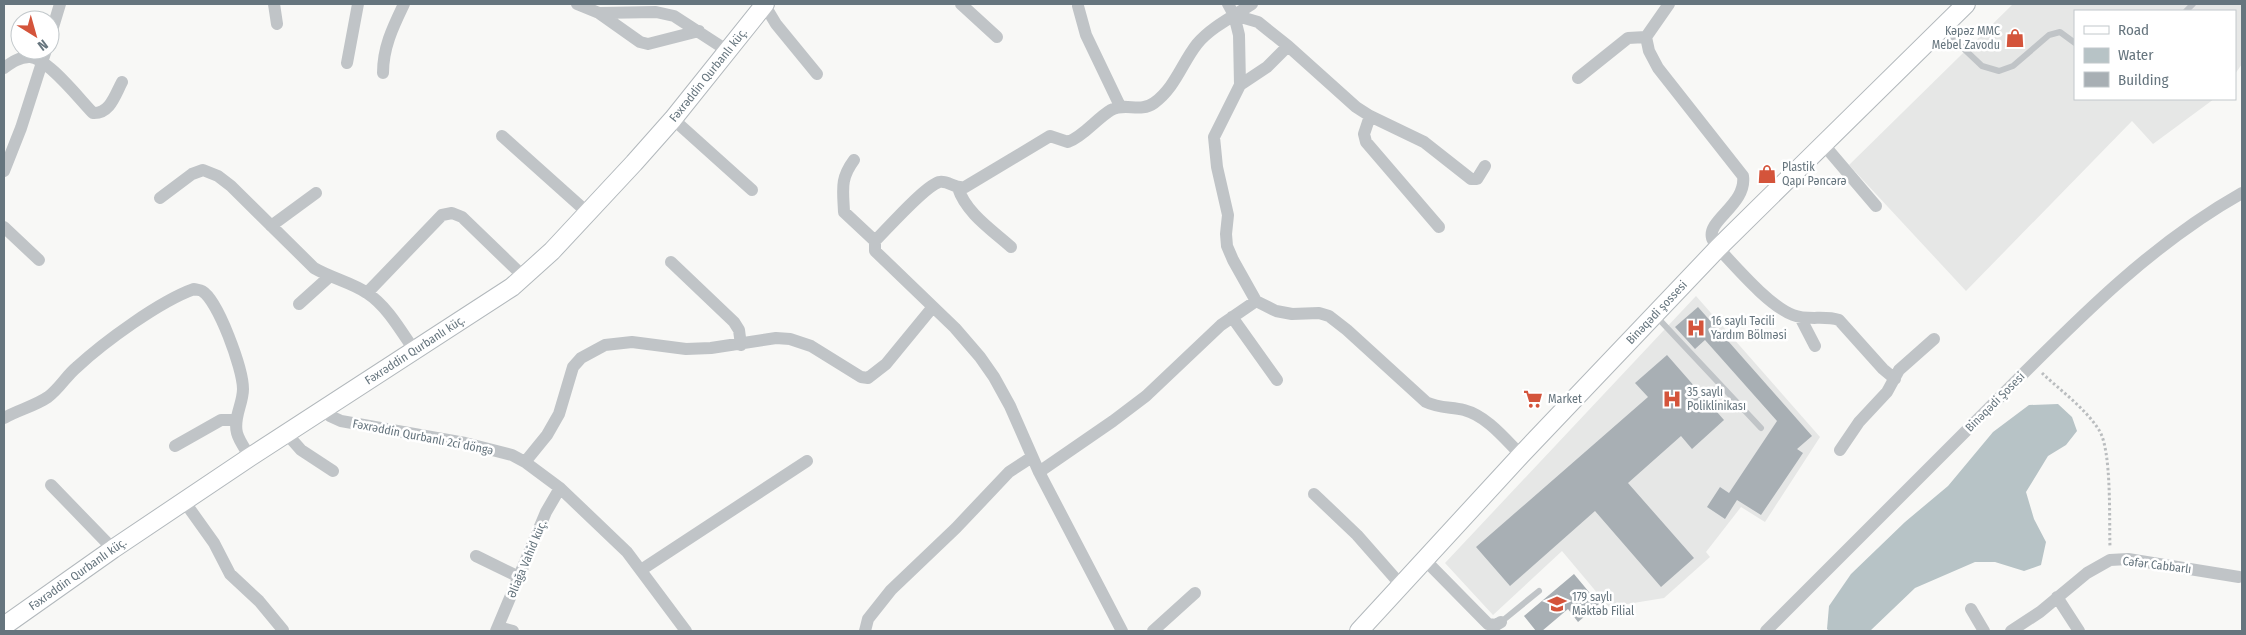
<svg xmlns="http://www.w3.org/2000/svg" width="2246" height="635" font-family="'Fira Sans Condensed',sans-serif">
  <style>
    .built { fill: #e6e7e6 }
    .water { fill: #b7c3c6 }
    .building { fill: #a8afb4 }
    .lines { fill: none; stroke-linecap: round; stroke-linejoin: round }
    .secondary-casing { stroke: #b2b8bc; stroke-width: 20 }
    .path { stroke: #babdbf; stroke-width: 3; stroke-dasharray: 2.5 2.5; stroke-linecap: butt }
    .lane { stroke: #c0c4c7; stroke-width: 6 }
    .street { stroke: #c0c4c7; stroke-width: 12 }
    .secondary { stroke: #fff; stroke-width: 18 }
    .labels { text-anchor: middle; stroke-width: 5; stroke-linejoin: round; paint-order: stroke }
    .poi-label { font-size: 12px; fill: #66757e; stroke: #fff; text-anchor: start }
    .street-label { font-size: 12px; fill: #66757e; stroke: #fff }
  </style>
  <rect width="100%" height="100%" fill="#f8f8f6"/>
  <!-- built -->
  <path class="built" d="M2013,4h229v60l-7,10v-63h-160v88h139l-61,45 -21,-23 -166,170 -117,-126z
    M1696,296l124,141 -55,85 -24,-15 -35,45 4,5 -46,41 -55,9 -47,-56 -69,64 -48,-52z"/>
  <!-- water -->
  <path class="water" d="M2058,404l14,13 5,14 -11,14 -18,11 -22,36 8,27 12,23 -5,23 -17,6 -29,-9h-20l-60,26 -45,43h-41l-2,-2 2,-23 22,-32 54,-52 43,-36 45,-54 36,-27z"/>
  <!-- building -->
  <path class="building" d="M1698,307l114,129 -15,13 6,4 -42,62 -24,-15 -12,19 -18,-12 13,-20 9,6 48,-72 -72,-81 -10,9 -20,-22z
    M1667,355l57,65 -32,29 -11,-13 -53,47 66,75 -33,29 -66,-76 -85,75 -34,-39 172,-150 -13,-14z
    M1574,574l25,30 -21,18 -10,-13 -26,22h-6l-12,-15z"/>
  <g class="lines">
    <!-- secondary casing -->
    <g class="secondary-casing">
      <g id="secondary">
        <path id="s1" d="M4,626l109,-77 137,-92 262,-170 40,-36 82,-88 39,-44 92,-115"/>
        <path id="s2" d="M1359,631l162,-176 197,-207 248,-244"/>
      </g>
    </g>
    <!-- path -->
    <path class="path" d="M2042,373c19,18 43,35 57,57 13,20 10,91 11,117"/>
    <!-- lane -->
    <path class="lane" d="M2186,11l7,-7
      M1943,29l39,37 17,5 14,-5 36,-31 11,-3 15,11
      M1655,315l106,113
      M1501,622l38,-31"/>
    <!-- street -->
    <path class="street" d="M274,4l3,20
      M577,4l22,9 57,-1 18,4 54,35
      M764,4l12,20 41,50
      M961,4l36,33
      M1228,4l6,11 5,20 1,50 -26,52 3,30 11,48 -2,19 1,12 6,14 23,41 20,10 16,3 27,-1 10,3 18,14 79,72c12,6 25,5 38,8 23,6 41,29 57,45
      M1669,4l-23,33 3,14 9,17 85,108c4,28 -36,44 -31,62 1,3 4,7 6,10 18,19 51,58 75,67 15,6 31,0 46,5l44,49 12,10
      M1078,6l8,29 34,71
      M599,13l41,29 8,2 51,-13
      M1234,15l24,7 30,24 68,61 14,9 54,26 47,37h6l8,-13
      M50,37l10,-33
      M347,63l11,-59
      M4,68c7,-5 15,-11 25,-11 17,-1 52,44 64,56 17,1 22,-18 29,-31
      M383,73c0,-26 10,-46 21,-69
      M1578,78l50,-40 18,-1
      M1240,85l27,-18 21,-21
      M1370,116l-6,18 2,8 73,85
      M673,119l79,71
      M502,136l86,77
      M1824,145l52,61
      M854,160c-14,19 -11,29 -10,52l31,29
      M4,171l17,-43 25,-78
      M958,188c8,25 34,42 53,59
      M160,198l32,-24 11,-4 15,6 13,10 83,82c17,10 39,15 53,25 20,13 34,38 47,57
      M271,226l45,-33
      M4,227l35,33
      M671,262l63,60 5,8 2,15
      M367,293l75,-78 10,-2 10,4 62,60
      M299,304l30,-27
      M1232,317l45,63
      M1800,317l15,29
      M322,409l8,7 11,5 124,22 47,12 13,7 35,26 67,64 59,79
      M4,418c14,-8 31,-12 44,-21 12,-9 18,-21 29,-30 27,-25 83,-66 117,-78 3,1 6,1 8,2 16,9 41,78 41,98 0,15 -10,29 -6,44 2,8 9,17 13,24
      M286,433l15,17 32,21
      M175,446l46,-26h15
      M1840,450l19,-28 28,-30 12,-22 35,-31
      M525,462l22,-27 12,-21 14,-47 8,-9 24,-13 27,-3 54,7 25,-1 65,-10 14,1 21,7 50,31 7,1 18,-14 46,-56
      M1039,472l74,-51 33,-25 75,-71 35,-24
      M51,485l62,64
      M1314,494l43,41 44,50
      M184,501l30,42 16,31 29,27 24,29
      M476,556l43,21
      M1425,560l63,64 8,1 5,-3
      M641,570l166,-109
      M2057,597l22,34
      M1971,609l13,22
      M498,627l15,4
      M496,631l50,-119 14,-24
      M865,631l3,-12 23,-29 65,-62 53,-56 23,-15
      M1122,631l-83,-159 -29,-66 -16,-29 -14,-20 -25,-29 -80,-77v-10c13,-13 49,-54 64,-59 9,-2 16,7 26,5l85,-51 18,6c16,-6 28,-23 43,-32 14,-8 29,3 43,-7 21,-15 28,-40 43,-59 14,-17 37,-28 55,-40
      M1153,631l42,-38
      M1766,631c75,-75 151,-151 227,-227 77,-77 153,-157 249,-211
      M2011,631l29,-19 47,-39 23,-13 18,-1 111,18"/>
    <!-- secondary -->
    <use href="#secondary" class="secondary"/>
  </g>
  <!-- icons -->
  <defs>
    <g id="shop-bare" transform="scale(1.5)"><path d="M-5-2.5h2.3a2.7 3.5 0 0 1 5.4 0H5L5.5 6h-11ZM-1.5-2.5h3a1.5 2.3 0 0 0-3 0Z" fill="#d4543b" stroke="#fff" stroke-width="2.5" paint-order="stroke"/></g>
    <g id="hospital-bare" transform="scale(1.5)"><path d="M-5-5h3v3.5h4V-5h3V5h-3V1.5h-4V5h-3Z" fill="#d4543b" stroke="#fff" stroke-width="2.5" paint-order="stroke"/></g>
    <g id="supermarket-bare" transform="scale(1.5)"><path d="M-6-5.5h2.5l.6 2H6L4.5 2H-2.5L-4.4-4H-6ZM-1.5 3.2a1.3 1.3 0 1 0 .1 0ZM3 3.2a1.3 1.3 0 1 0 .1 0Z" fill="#d4543b" stroke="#fff" stroke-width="2.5" paint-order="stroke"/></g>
    <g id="school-bare" transform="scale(1.5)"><path d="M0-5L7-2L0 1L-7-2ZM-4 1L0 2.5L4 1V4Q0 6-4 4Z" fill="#d4543b" stroke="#fff" stroke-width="2.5" paint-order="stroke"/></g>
  </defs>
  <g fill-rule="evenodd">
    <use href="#shop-bare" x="2015" y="38"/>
    <use href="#shop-bare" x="1767" y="174"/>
    <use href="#hospital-bare" x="1696" y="328"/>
    <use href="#supermarket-bare" x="1533" y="399"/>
    <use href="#hospital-bare" x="1672" y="399"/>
    <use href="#school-bare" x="1557" y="604"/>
  </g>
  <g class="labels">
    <!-- poi labels -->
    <g class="poi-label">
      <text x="2000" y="35" text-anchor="end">Kəpəz MMC<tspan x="2000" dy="14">Mebel Zavodu</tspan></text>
      <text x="1782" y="171">Plastik<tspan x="1782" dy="14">Qapı Pəncərə</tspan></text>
      <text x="1711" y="325">16 saylı Təcili<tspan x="1711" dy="14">Yardım Bölməsi</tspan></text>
      <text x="1687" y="396">35 saylı<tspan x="1687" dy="14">Poliklinikası</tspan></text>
      <text x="1548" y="403">Market</text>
      <text x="1572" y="601">179 saylı<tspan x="1572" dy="14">Məktəb Filial</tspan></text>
    </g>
    <!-- street labels -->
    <g class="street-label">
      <text dy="4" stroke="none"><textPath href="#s1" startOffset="900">Fəxrəddin Qurbanlı küç.</textPath></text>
      <text dy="4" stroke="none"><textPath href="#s2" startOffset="436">Binəqədi şossesi</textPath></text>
      <text dy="4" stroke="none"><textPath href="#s1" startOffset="495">Fəxrəddin Qurbanlı küç.</textPath></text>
      <text transform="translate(1995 402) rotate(-45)" y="4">Binəqədi Şosesi</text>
      <text transform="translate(423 437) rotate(11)" y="4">Fəxrəddin Qurbanlı 2ci döngə</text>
      <text transform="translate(527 559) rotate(-67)" y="4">Əliağa Vahid küç.</text>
      <text transform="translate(2157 565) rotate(7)" y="4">Cəfər Cabbarlı</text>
      <text dy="4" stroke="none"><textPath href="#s1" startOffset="90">Fəxrəddin Qurbanlı küç.</textPath></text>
    </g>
  </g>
  <!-- border -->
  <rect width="2246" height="635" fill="none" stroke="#66757e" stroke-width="10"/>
  <!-- legend -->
  <rect x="2074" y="10" width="162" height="90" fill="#ffffff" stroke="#c2c8cb"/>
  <rect x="2084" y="26" width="25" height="8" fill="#ffffff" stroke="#c2c8cb"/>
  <text x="2118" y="35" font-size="15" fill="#66757e">Road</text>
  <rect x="2084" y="48" width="25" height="15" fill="#b7c3c6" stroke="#c2c8cb"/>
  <text x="2118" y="60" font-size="15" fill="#66757e">Water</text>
  <rect x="2084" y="72" width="25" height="15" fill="#a8afb4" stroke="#c2c8cb"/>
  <text x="2118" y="85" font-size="15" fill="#66757e">Building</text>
  <!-- north arrow -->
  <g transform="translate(35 35) rotate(143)"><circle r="24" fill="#ffffff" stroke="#c2c8cb"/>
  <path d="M0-4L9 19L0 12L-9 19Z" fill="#d4543b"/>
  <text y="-8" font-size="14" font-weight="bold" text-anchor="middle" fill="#66757e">N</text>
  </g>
</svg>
